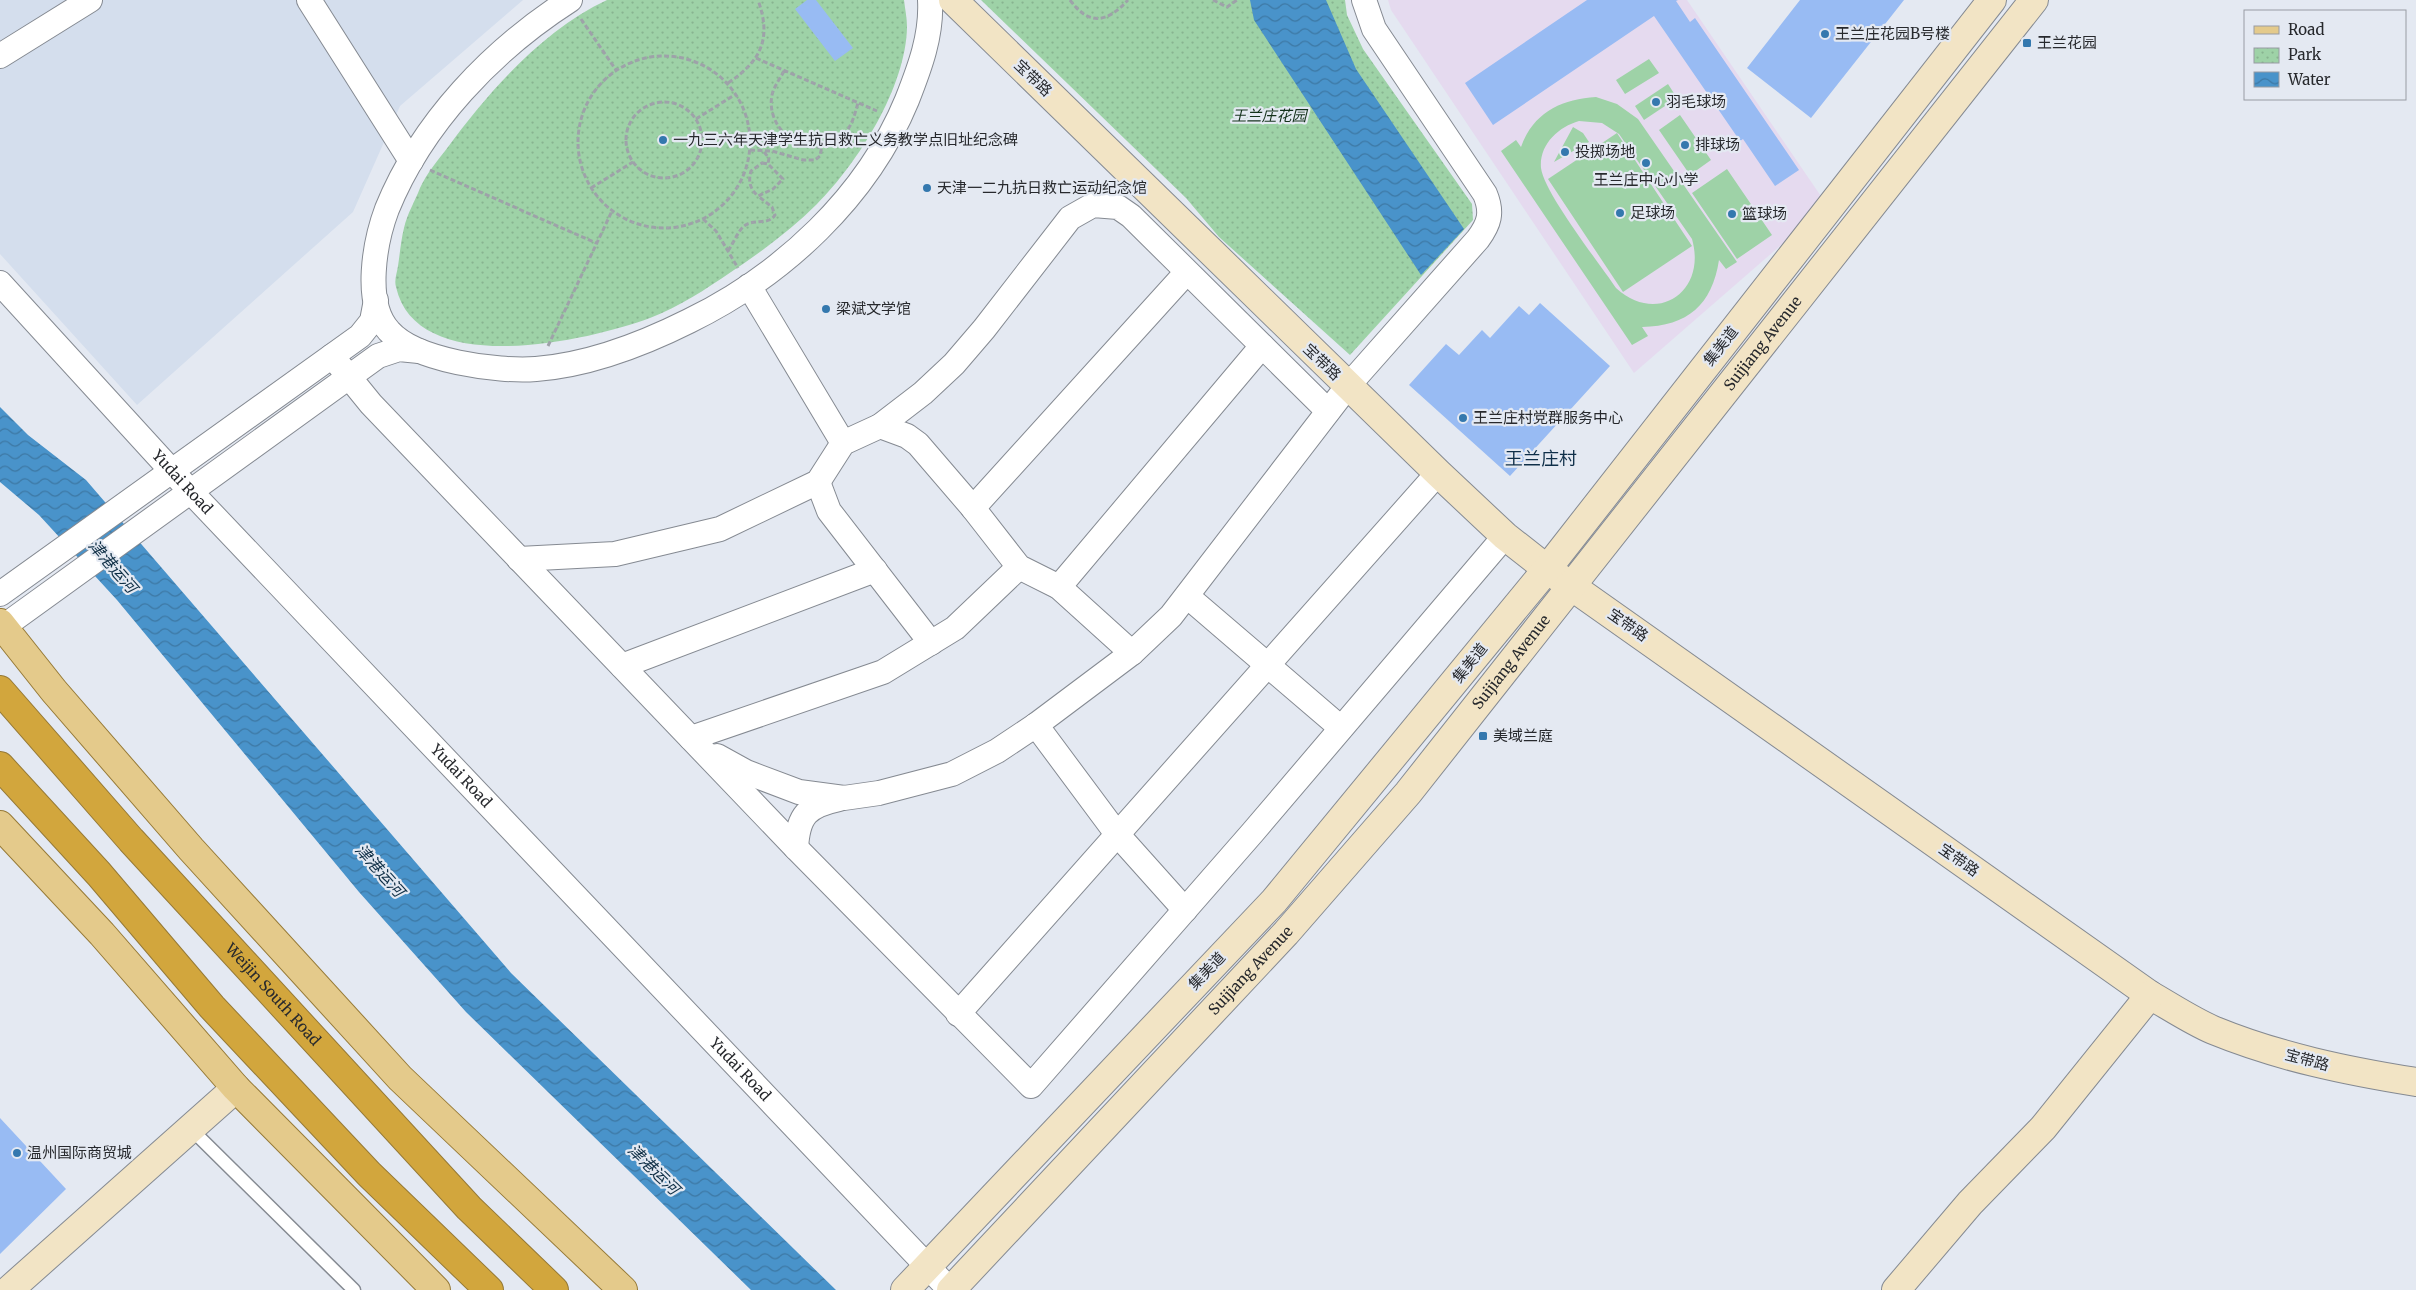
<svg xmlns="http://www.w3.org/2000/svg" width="2416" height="1290" font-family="Merriweather,'Noto Sans SC',serif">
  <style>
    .built { fill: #d4deed }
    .education { fill: #e5daef }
    .grass { fill: #9ed2a7; fill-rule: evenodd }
    .park { fill: url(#park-dots) }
    .water { fill: url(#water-waves) }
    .building { fill: #98bbf3 }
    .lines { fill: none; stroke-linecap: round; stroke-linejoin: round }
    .lane-casing { stroke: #858a92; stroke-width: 15 }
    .street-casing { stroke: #858a92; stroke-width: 26 }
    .secondary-casing { stroke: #858a92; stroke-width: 30 }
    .primary-casing { stroke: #967a37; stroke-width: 30 }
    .highway-casing { stroke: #967a37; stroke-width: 30 }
    .path { stroke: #9ea2a9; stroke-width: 3; stroke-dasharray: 5 2.5; stroke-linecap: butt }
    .lane { stroke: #fff; stroke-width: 12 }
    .street { stroke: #fff; stroke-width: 24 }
    .secondary { stroke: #f2e4c5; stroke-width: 28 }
    .primary { stroke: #e4ca8b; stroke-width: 28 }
    .highway { stroke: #d2a63d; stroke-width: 28 }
    .poi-dot { fill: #3478ae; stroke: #e4e9f2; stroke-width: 2 }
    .labels { text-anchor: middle; stroke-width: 4.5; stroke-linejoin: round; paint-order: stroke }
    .poi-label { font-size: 15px; fill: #27292d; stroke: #e4e9f2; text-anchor: start }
    .street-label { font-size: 15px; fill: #27292d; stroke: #e4e9f2 }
    .park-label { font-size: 15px; font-style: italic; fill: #13311a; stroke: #e4e9f2 }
    .water-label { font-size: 16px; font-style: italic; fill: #0e2e45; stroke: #e4e9f2 }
    .quarter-label { font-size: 18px; fill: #0f2f49; stroke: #e4e9f2 }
  </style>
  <defs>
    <pattern id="park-dots" width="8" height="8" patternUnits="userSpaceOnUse" patternTransform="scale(1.25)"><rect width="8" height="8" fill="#9ed2a7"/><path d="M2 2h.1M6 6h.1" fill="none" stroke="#88b490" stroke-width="1.8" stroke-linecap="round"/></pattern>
    <pattern id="water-waves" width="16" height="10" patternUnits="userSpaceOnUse" patternTransform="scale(1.25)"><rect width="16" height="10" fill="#4993ca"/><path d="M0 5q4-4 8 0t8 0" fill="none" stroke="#3d78a4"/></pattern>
  </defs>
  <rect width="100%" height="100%" fill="#e4e9f2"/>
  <!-- built -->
  <path class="built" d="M0,0h523l-123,106 -47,106 -216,193 -137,-151z"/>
  <!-- education -->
  <path class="education" d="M1388,0h299l140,205 -193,168 -243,-363z"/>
  <!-- grass -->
  <path class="grass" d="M1649,59l10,14 -34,21 -9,-14z
    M1668,84l9,14 -33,22 -9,-14z
    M1596,97l21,7 21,15 99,143 -11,7 -7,-9c-7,45 -31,66 -77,67l6,9 -16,9 -131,-194 15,-11 5,7c12,-34 40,-48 75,-50zM1579,121l23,2 17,11 73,105c15,52 -34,87 -76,49 -16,-24 -72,-95 -75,-120 -2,-23 17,-41 38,-47z
    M1680,115l31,45 -21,15 -31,-45z
    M1573,127l10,6 6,9 -35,20z
    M1617,133l75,113 -69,46 -75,-113z
    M1727,169l45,66 -35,24 -45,-66z"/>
  <!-- park -->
  <path class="park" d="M607,0h297c1,9 3,18 3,27 -1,60 -49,136 -90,177 -26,26 -56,48 -86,68 -25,17 -52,35 -81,46 -62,23 -233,62 -254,-31 -2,-7 1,-14 2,-21 2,-13 3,-26 6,-38 3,-14 11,-27 16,-40 7,-15 18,-28 28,-41 41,-56 95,-117 159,-147z
    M981,0h364l2,15 16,34 109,155 1,16 -123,135 -131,-118 -33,-39z"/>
  <!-- water -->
  <path class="water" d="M1250,0h76l30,69 108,160 -43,46 -167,-255z
    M0,407l28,28 58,45 425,493 325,317h-85l-285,-278 -107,-120 -242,-292 -78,-85 -39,-33z"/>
  <!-- building -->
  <path class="building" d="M807,0h9l37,48 -18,13 -40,-52z
    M1587,0h91l-2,1 14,21 5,-4 104,152 -24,16 -32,-47 -3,2 -86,-125 -161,109 -28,-42z
    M1800,0h104l-93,118 -64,-50z
    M1540,303l70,63 -100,110 -101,-91 37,-41 13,11 23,-25 8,8 29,-32 10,9z
    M0,1118l66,71 -66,65z"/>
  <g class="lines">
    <!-- lane casing -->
    <g class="lane-casing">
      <path id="lane" d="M191,1129l163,161"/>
    </g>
    <!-- street casing -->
    <g class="street-casing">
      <g id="street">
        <path d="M309,0l102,161"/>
        <path d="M570,0c-78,50 -148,123 -183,209 -12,32 -24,94 2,122 26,30 109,41 147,38 53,-4 107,-25 153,-48 94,-46 178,-124 218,-221 13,-33 25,-65 23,-100"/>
        <path d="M0,56l90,-56"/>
        <path id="s1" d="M0,283l191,209 759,798"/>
        <path d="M749,286l94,157"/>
        <path d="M332,356l39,48 425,444 235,238 222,-254 252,-296"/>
        <path d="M880,426l27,10 11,8 55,64 46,59 40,20 73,66"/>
        <path d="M818,482l11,29 102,132"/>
        <path d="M973,508l213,-235"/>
        <path d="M519,559l96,-5 105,-25 98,-47 25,-39 37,-17 43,-33 31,-29 30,-35 86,-111 23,-13 25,2 13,9 197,195"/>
        <path d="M1059,587l203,-241"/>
        <path d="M0,594l360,-258 12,-15 4,-21"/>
        <path d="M1187,596l154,132"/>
        <path d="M3,627l375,-271 21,-7 20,2"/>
        <path d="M622,666l253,-96"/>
        <path d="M1036,725l81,109 68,76"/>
        <path d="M691,738l192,-66 72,-44 64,-61"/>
        <path d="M717,756l29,16 53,20 45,6 35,-5 73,-19 45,-23 39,-26 96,-72 39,-37 176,-229 131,-148c11,-15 15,-26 7,-45l-111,-165 -10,-29"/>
        <path d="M796,848c2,-33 11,-42 43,-49"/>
        <path d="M958,1014l480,-541"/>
      </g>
    </g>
    <!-- secondary casing -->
    <g class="secondary-casing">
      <g id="secondary">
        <path d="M953,0l485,473 67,63 42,33 603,426c21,12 42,26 63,35 66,27 134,41 203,52"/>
        <path d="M9,1290l227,-202"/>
        <path d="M905,1290l369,-389 273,-332 445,-569"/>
        <path id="s2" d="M951,1290l335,-357 122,-140 626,-793"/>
        <path d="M1896,1290l74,-87 73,-75 107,-133"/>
      </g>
    </g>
    <!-- primary casing -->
    <g class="primary-casing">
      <path id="primary" d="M0,623l54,68 137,158 209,229 223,212
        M0,825l102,109 134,154 200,202"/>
    </g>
    <!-- highway casing -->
    <g class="highway-casing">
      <g id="highway">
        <path id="s3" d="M0,690l131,150 338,368 85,82"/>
        <path d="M0,766l99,108 113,133 157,167 120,116"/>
      </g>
    </g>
    <!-- path -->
    <path class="path" d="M1070,0c19,26 37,23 58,0
      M1213,0l14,7 10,-7
      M581,19l35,51
      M578 142a86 86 0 1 1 172 0a86 86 0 1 1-172 0Z
      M756,58l121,53
      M784,71c-4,8 -10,15 -12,24 -8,41 48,72 74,37 7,-9 9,-19 12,-29
      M728,83c33,-22 44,-44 30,-83
      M626 140a38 38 0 1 1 76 0a38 38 0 1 1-76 0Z
      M696,119l40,-25
      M750,150l22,1 31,9h12l5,-4 2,-10
      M764,152l5,6 -1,6
      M762,163l6,1 15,15 -10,10 -15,7c-8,-7 -10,-15 -7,-25z
      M430,170l166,73
      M591,188l42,-26
      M703,219l13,12 22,37
      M728,251c5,-7 9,-18 15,-24 9,-9 25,-1 32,-12l-3,-8 -14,-11
      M548,346l64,-135"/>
    <!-- lane -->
    <use href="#lane" class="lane"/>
    <!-- street -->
    <use href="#street" class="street"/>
    <!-- secondary -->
    <use href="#secondary" class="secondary"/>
    <!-- primary -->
    <use href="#primary" class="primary"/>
    <!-- highway -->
    <use href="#highway" class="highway"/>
  </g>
  <!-- markers -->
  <g class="poi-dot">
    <circle cx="1825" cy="34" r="5"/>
    <rect x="2022" y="38" width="10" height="10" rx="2.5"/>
    <circle cx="1656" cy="102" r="5"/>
    <circle cx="663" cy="140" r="5"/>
    <circle cx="1685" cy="145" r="5"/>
    <circle cx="1565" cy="152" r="5"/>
    <circle cx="1646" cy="163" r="5"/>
    <circle cx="927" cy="188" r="5"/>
    <circle cx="1620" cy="213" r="5"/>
    <circle cx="1732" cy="214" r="5"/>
    <circle cx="826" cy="309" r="5"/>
    <circle cx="1463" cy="418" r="5"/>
    <rect x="1478" y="731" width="10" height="10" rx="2.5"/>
    <circle cx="17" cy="1153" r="5"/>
  </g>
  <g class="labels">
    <!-- poi labels -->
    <g class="poi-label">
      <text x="1835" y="39">王兰庄花园B号楼</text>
      <text x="2037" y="48">王兰花园</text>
      <text x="1666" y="107">羽毛球场</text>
      <text x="673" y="145">一九三六年天津学生抗日救亡义务教学点旧址纪念碑</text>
      <text x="1695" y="150">排球场</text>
      <text x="1575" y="157">投掷场地</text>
      <text x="1646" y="185" text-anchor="middle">王兰庄中心小学</text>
      <text x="937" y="193">天津一二九抗日救亡运动纪念馆</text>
      <text x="1630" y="218">足球场</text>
      <text x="1742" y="219">篮球场</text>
      <text x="836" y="314">梁斌文学馆</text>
      <text x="1473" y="423">王兰庄村党群服务中心</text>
      <text x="1493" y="741">美域兰庭</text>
      <text x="27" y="1158">温州国际商贸城</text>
    </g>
    <!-- street labels -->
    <g class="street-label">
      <text transform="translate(1033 78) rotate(44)" y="5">宝带路</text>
      <text dy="5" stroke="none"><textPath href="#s2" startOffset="1248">Suijiang Avenue</textPath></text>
      <text transform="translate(1721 346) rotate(-52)" y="5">集美道</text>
      <text transform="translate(1322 362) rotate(44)" y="5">宝带路</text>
      <text dy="5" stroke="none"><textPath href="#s1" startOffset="270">Yudai Road</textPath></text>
      <text transform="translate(1628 625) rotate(35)" y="5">宝带路</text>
      <text dy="5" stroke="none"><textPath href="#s2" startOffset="842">Suijiang Avenue</textPath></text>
      <text transform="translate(1470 663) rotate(-51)" y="5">集美道</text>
      <text dy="5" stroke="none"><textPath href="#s1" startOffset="675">Yudai Road</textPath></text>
      <text transform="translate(1959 860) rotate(35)" y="5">宝带路</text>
      <text transform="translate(1207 971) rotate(-46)" y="5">集美道</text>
      <text dy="5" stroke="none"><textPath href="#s2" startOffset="438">Suijiang Avenue</textPath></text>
      <text dy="5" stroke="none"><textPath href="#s3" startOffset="409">Weijin South Road</textPath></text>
      <text transform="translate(2307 1060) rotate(15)" y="5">宝带路</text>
      <text dy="5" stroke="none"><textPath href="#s1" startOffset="1080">Yudai Road</textPath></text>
    </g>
    <!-- park labels -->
    <g class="park-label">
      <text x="1269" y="121">王兰庄花园</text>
    </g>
    <!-- water labels -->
    <g class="water-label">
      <text transform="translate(113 566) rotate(49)" y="6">津港运河</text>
      <text transform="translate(380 870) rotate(48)" y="6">津港运河</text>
      <text transform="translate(654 1169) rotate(44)" y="6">津港运河</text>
    </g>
    <!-- quarter labels -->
    <g class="quarter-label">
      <text x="1541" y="465">王兰庄村</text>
    </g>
  </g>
  <!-- legend -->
  <rect x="2244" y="10" width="162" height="90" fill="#e4e9f2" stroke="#989ca3"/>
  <rect x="2254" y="26" width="25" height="8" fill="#e4ca8b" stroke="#989ca3"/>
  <text x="2288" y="35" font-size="15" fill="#27292d">Road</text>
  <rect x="2254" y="48" width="25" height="15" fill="url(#park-dots)" stroke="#989ca3"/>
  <text x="2288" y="60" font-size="15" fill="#27292d">Park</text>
  <rect x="2254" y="72" width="25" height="15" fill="url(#water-waves)" stroke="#989ca3"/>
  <text x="2288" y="85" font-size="15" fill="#27292d">Water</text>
</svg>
